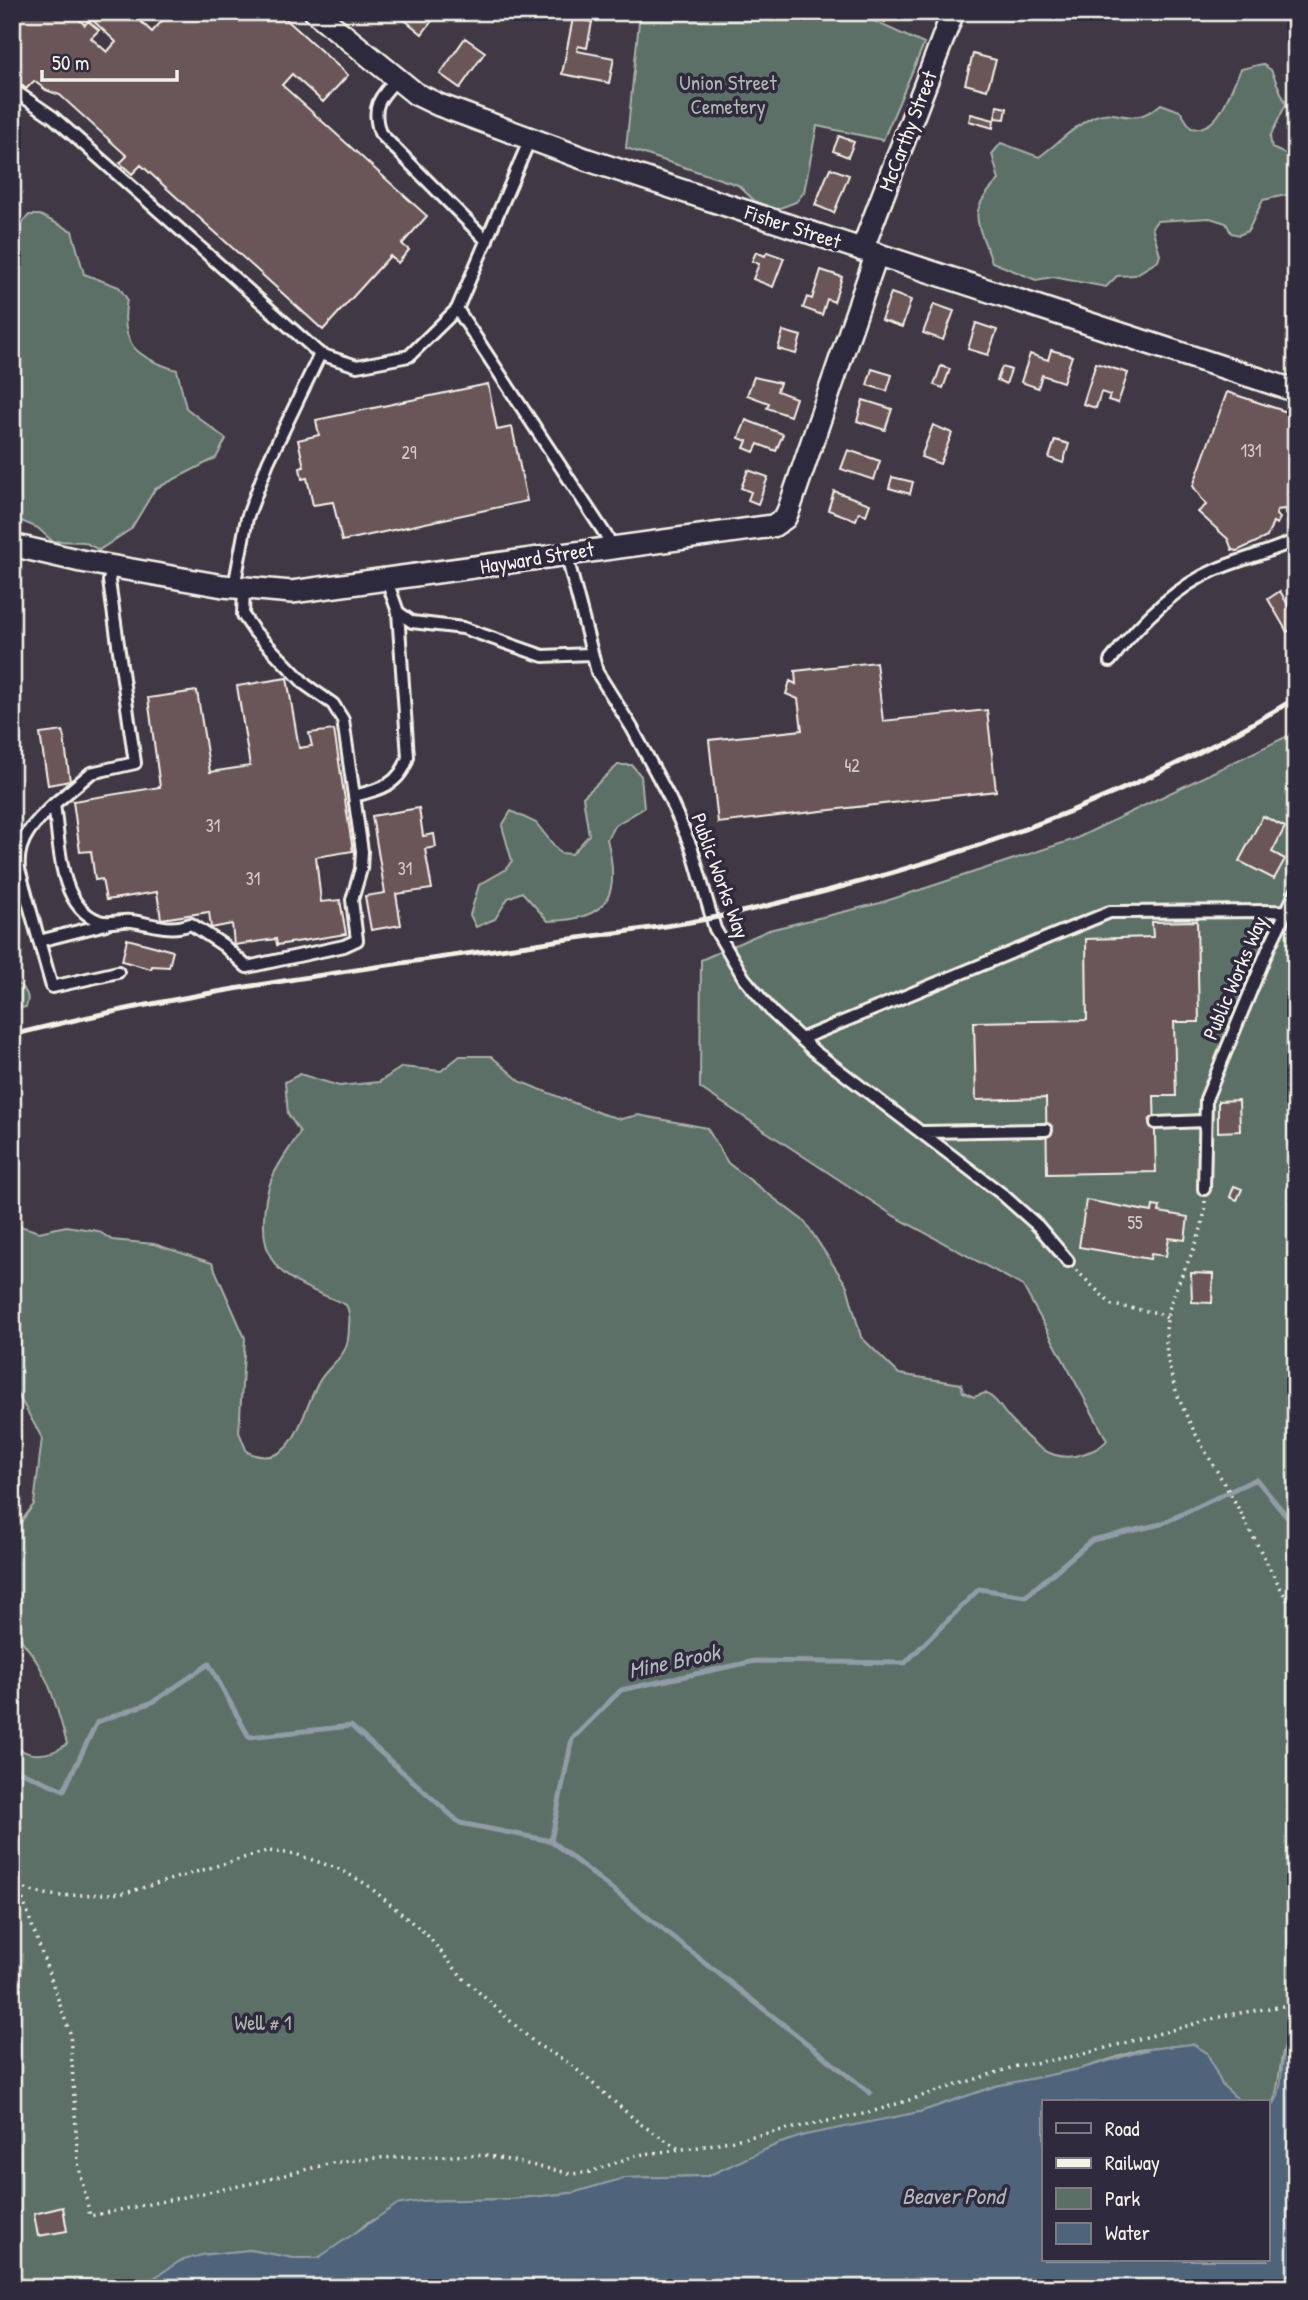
<svg xmlns="http://www.w3.org/2000/svg" width="1308" height="2300" font-family="'Patrick Hand',sans-serif">
  <style>
    .green { fill: #5b6f67; stroke: #a8b0a8; stroke-width: 2 }
    .water { fill: #4f637a; stroke: #919ca6; stroke-width: 2 }
    .lines { fill: none; stroke-linecap: round; stroke-linejoin: round }
    .stream { stroke: #919ca6; stroke-width: 5 }
    .building { fill: #6b5759; stroke: #f4f1e8; stroke-width: 2 }
    .service-casing { stroke: #f4f1e8; stroke-width: 16 }
    .minor-casing { stroke: #f4f1e8; stroke-width: 26 }
    .path { stroke: #f4f1e8; stroke-width: 3.5; stroke-dasharray: 2 5; stroke-linecap: butt }
    .service { stroke: #2f2a3d; stroke-width: 10 }
    .minor { stroke: #2f2a3d; stroke-width: 21 }
    .rail { stroke: #f4f1e8; stroke-width: 5 }
    .labels { text-anchor: middle; stroke-width: 7; stroke-linejoin: round; paint-order: stroke }
    .number-label { font-size: 18px; fill: #d2cac4 }
    .park-label { font-size: 21px; fill: #afb6ae; stroke: #2f2a3d }
    .street-label { font-size: 21px; fill: #f4f1e8; stroke: #2f2a3d }
    .water-label { font-size: 23px; font-style: italic; fill: #b2b8bc; stroke: #2f2a3d }
  </style>
  <rect width="100%" height="100%" fill="#413845"/>
  <filter id="ink" filterUnits="userSpaceOnUse"><feTurbulence type="fractalNoise" baseFrequency=".0143" numOctaves="2"/><feDisplacementMap in="SourceGraphic" scale="14" xChannelSelector="R" yChannelSelector="G"/><feConvolveMatrix kernelMatrix="1 2 1 2 8 2 1 2 1" color-interpolation-filters="sRGB"/></filter>
  <g filter="url(#ink)">
    <!-- green -->
    <path class="green" d="M640,12h214l70,32 -41,96 -66,-14 -13,66 -8,10 -21,8 -15,-4 -22,-21 -112,-37z
      M1262,64l9,6 15,34 -16,33 2,11 24,11v34l-33,7 -15,31 -9,4 -8,-2 -5,-10 -16,-5 -53,3 -5,6 8,28 -2,6 -23,14 -18,1 -11,11 -53,-10 -17,3 -44,-18c-14,-40 -27,-49 7,-82l-7,-26 9,-11 38,14c17,-12 35,-31 54,-40 26,-12 36,14 68,-13l19,7 11,17c30,5 38,-38 50,-59z
      M29,215h11l32,16 12,43 35,13 8,12c-8,45 8,58 50,71l9,38 40,31 -10,19 -61,31 -24,40 -32,21 -15,-8 -32,-1 -14,-13 -26,-11v-267l11,-28z
      M1296,732v1294c-20,19 -13,59 -25,83l-3,1v-8h-27l-19,-17 -15,-32 -14,-9 -54,6 -59,19 -84,17 -76,26 -142,32 -70,32 -83,2 -53,15 -60,6 -92,2 -52,21 -25,22 -25,14h-25l-43,-8 -48,5 -51,25 -7,8h-132v-546c14,18 39,14 55,2 -12,-45 -21,-80 -55,-114v-96l22,-30 8,-66 -30,-54v-167l5,8 22,7 27,-6 32,5 14,9 42,4 58,19 33,75 -6,94 8,20c49,22 54,-42 73,-72 16,-23 29,-22 29,-54 1,-8 1,-14 -3,-21 -22,-11 -59,-21 -73,-44 -14,-21 -10,-61 -1,-83 7,-16 19,-31 28,-46l-12,-18 -3,-32 15,-8 39,12 40,-4 23,-15 39,4 19,-15h31l30,26 81,32 19,5 17,-4 69,13 21,35 77,59 42,64 14,51 38,37 62,10 2,8 11,5 11,-4c13,6 16,17 26,27 18,21 39,43 68,35 10,-3 21,-6 28,-15l-84,-154 -129,-70 -194,-128 1,-128 68,-30 111,-27 195,-64z
      M618,765h14l9,11 3,32 -30,18 -7,13c14,56 3,81 -59,82l-26,-29 -14,6 -13,21 -19,8 -6,-12 9,-30 26,-15 7,-9 -10,-35 9,-15 25,12 24,30 12,1 17,-19 -6,-38z
      M12,979c10,9 20,14 14,28l-14,2z"/>
    <!-- water -->
    <path class="water" d="M1296,2026v262h-1151l6,-8 29,-19 22,-6 48,-5 43,8h25l78,-53 24,-4 92,-2 60,-6 53,-15 83,-2 70,-32 27,-9 115,-23 76,-26 84,-17 70,-20 43,-5 14,9 15,32 19,17h-197v158h224v-150c23,-17 5,-63 28,-84z"/>
    <g class="lines">
      <!-- stream -->
      <path class="stream" d="M12,1768l52,22 33,-68 56,-20 56,-38 40,73 102,-11 109,97 91,18 21,-102 49,-49 134,-29 150,2 74,-74 47,7 66,-56 69,-16 95,-45 40,48
        M551,1841l319,252"/>
    </g>
    <!-- building -->
    <path class="building" d="M12,12h59l14,13 3,-4 11,9 -8,8 16,14 9,-10 -32,-30h47l21,20 18,-20h108l70,63 -25,27 -31,-28 -10,11 145,131 -25,28 7,6 -11,13 -8,-7 -67,74 -182,-165 -9,9 -12,-11 7,-7 -67,-61 -14,-5 -12,-9 -8,8 -14,-13z
      M435,12l2,2 -15,20 -26,-21z
      M870,12h19l-4,10 -16,-7z
      M573,18l19,4 -5,26 -9,-2 -1,5 37,7 -5,25 -47,-9z
      M465,38l20,14 -25,36 -20,-14z
      M973,54l23,6 -9,30 -22,-6z
      M997,106l10,2 -2,11 -10,-1z
      M971,114l23,6 -1,8 -24,-7z
      M839,136l15,6 -6,15 -15,-6z
      M830,168l19,7 -15,38 -19,-8z
      M756,252l9,4 2,-4 17,6 -11,29 -20,-8 6,-15 -7,-3z
      M821,270l21,7 -8,25 -7,-3 -5,16 -19,-7 4,-11 5,2z
      M891,293l20,7 -9,27 -21,-7z
      M934,304l20,7 -11,29 -20,-7z
      M976,323l21,7 -9,25 -20,-6z
      M783,331l18,5 -5,18 -18,-5z
      M1051,350l21,6 -9,26 -21,-7 -4,13 -17,-6 9,-28 18,6z
      M1096,363l32,10 -10,30 -10,-3 2,-5 -9,-3 -5,16 -13,-4z
      M941,366l9,3 -7,19 -9,-3z
      M1002,367l9,3 -5,14 -9,-4z
      M872,369l20,6 -5,16 -20,-6z
      M754,377l26,6 -3,8 19,7 -6,18 -23,-8 2,-5 -22,-8z
      M488,384l9,46 15,-3 15,74 -185,40 -9,-39 -20,3 -6,-27 -5,1 -2,-11 4,-1 -6,-27 21,-5 -3,-15z
      M1227,392l69,23v76l-9,1 1,5 8,-1v17l-11,1v-5l-8,1 -1,5 4,3 -3,6 -4,-2 -6,15 -30,14 -5,-1 -4,-11 -30,-27 8,-7 -13,-19z
      M863,400l29,9 -7,21 -28,-9z
      M746,420l37,14 -7,17 -18,-7 -4,8 -10,-4 3,-7 -8,-3z
      M933,425l19,8 -12,31 -19,-7z
      M1055,440l14,4 -6,19 -14,-5z
      M848,450l32,11 -6,19 -33,-11z
      M748,470l20,7 -10,27 -10,-4 3,-8 -10,-4z
      M892,477l21,5 -3,12 -21,-6z
      M834,491l36,13 -4,11 -7,-3 -3,8 -28,-10z
      M1280,591l16,28v8l-9,5 -19,-33z
      M876,662l7,59 104,-11 9,81 -278,32 -9,-83 93,-10 -4,-31 -12,-5 4,-13 6,3 -1,-13z
      M287,678l12,70 13,-2 -3,-13 25,-3 19,121 -37,6 5,45 19,-2 6,34 -69,11 -1,-6 -42,6 -2,-21 -21,4 -2,-16 -48,7 -4,-27 -51,8 -4,-21 -7,1 -4,-29 -11,1 -7,-51 87,-14 -12,-89 49,-7 13,81 40,-6 -13,-80z
      M63,731l7,50 -22,4 -8,-51z
      M419,808l4,28 11,-2 2,13 -11,2 7,40 -36,5 5,31 -30,5 -6,-34 20,-3 -13,-77z
      M1263,816l22,11 -13,25 13,7 -11,20 -35,-18z
      M1197,921l2,101h-25l2,74h-22l2,76 -109,2 -1,-76 -70,2 -2,-78 113,-2 -1,-81 67,-2 -1,-15z
      M127,939l46,12 -4,16 -17,-1 -1,3 -29,-8z
      M1239,1100l1,31 -22,1v-31z
      M1234,1186l8,3 -5,11 -7,-3z
      M1086,1200l66,12 1,-6 7,1 -1,5 29,5 -3,23 -16,-2 -3,18 -15,-2 -1,5 -71,-12z
      M1191,1273l22,1 -1,29 -20,-1z
      M63,2207l4,24 -29,5 -4,-22z"/>
    <g class="lines">
      <!-- service casing -->
      <g class="service-casing">
        <path id="service" d="M397,79c-18,19 -26,28 -17,54l107,108
          M12,89l41,28 267,237 -52,108 -21,56 -13,69
          M457,309l156,237
          M320,354l37,12 52,-10 48,-47 73,-170
          M566,553l31,119 35,56 38,71 22,50 23,80 29,49 29,35 41,38 188,143 36,32 30,35
          M112,566l-3,15 26,182 -44,10 -37,31c6,38 3,101 45,117 11,4 22,-2 33,0 21,3 37,11 59,3l32,21 24,22 97,-21 13,-6 -5,-40 9,-31 1,-18 -19,-131 -10,-16 -27,-19 -52,-54 -11,-16 1,-27
          M387,581l11,31 14,10 51,6 80,28 47,-2
          M1110,661c27,-35 63,-73 105,-91 26,-11 55,-18 81,-30
          M354,796c25,-6 46,-11 54,-39l-10,-145
          M54,804c-20,19 -38,36 -35,65l33,118 66,-15
          M39,941l67,-17
          M801,1039l309,-127 175,-1
          M1156,1123l48,-2
          M923,1132l123,-2
          M1204,1189l2,-90 63,-152 27,-55"/>
      </g>
      <!-- minor casing -->
      <g class="minor-casing">
        <path id="minor" d="M315,12l101,82 23,11 149,55 708,231
          M862,250l91,-238
          M12,545l69,16 142,25 69,6 481,-66 12,-8 4,-9 87,-253"/>
      </g>
      <!-- path -->
      <path class="path" d="M1205,1201c0,48 -38,83 -39,131 -2,62 40,118 69,170 20,38 39,76 61,113
        M1076,1270l36,35 47,8 8,5
        M12,1884l22,8 24,4 67,-3 142,-42 28,3 44,15 27,15 61,51 36,43 73,66 33,19 70,60 40,26
        M18,1886l52,147 8,129 12,54 168,-34 74,-19 43,-5 110,-3 88,19 17,-2 47,-17 62,-8 169,-34 149,-47 63,-11 147,-40 69,-11"/>
      <!-- service -->
      <use href="#service" class="service"/>
      <!-- minor -->
      <use href="#minor" class="minor"/>
      <!-- rail -->
      <path class="rail" d="M12,1035c170,-43 343,-65 516,-90 71,-11 143,-17 213,-33 196,-45 383,-108 555,-214"/>
    </g>
  </g>
  <g class="labels">
    <!-- number labels -->
    <g class="number-label">
      <text x="1251" y="457">131</text>
      <text x="409" y="459">29</text>
      <text x="852" y="772">42</text>
      <text x="213" y="832">31</text>
      <text x="405" y="875">31</text>
      <text x="253" y="885">31</text>
      <text x="1135" y="1229">55</text>
    </g>
    <!-- park labels -->
    <g class="park-label">
      <text x="728" y="90">Union Street<tspan x="728" dy="24">Cemetery</tspan></text>
      <text x="263" y="2030">Well # 1</text>
    </g>
    <!-- street labels -->
    <g class="street-label">
      <text transform="translate(908 131) rotate(-69)" y="7">McCarthy Street</text>
      <text transform="translate(793 227) rotate(18)" y="7">Fisher Street</text>
      <text transform="translate(537 558) rotate(-9)" y="7">Hayward Street</text>
      <text transform="translate(720 876) rotate(70)" y="7">Public Works Way</text>
      <text transform="translate(1235 978) rotate(-67)" y="7">Public Works Way</text>
    </g>
    <!-- water labels -->
    <g class="water-label">
      <text transform="translate(674 1661) rotate(-12)" y="8">Mine Brook</text>
      <text x="953" y="2204">Beaver Pond</text>
    </g>
  </g>
  <!-- margin -->
  <rect width="1308" height="2300" fill="none" stroke="#2f2a3d" stroke-width="42"/>
  <rect x="21" y="21" width="1266" height="2258" fill="none" stroke="#f4f1e8" stroke-width="2.5" filter="url(#ink)"/>
  <!-- legend -->
  <rect x="1042" y="2100" width="228" height="161" fill="#2f2a3d" stroke="#7e7a81" stroke-width="2"/>
  <rect x="1056" y="2123" width="35" height="10" fill="#2f2a3d" stroke="#7e7a81" stroke-width="2"/>
  <text x="1105" y="2136" font-size="21" fill="#f4f1e8">Road</text>
  <rect x="1056" y="2158" width="35" height="10" fill="#f4f1e8" stroke="#7e7a81" stroke-width="2"/>
  <text x="1105" y="2170" font-size="21" fill="#f4f1e8">Railway</text>
  <rect x="1056" y="2188" width="35" height="21" fill="#5b6f67" stroke="#7e7a81" stroke-width="2"/>
  <text x="1105" y="2206" font-size="21" fill="#f4f1e8">Park</text>
  <rect x="1056" y="2223" width="35" height="21" fill="#4f637a" stroke="#7e7a81" stroke-width="2"/>
  <text x="1105" y="2240" font-size="21" fill="#f4f1e8">Water</text>
  <!-- scale -->
  <path d="M42 70v10h135v-10" fill="none" stroke="#f4f1e8" stroke-width="3.5"/>
  <text x="52" y="70" font-size="21" fill="#f4f1e8" stroke="#2f2a3d" stroke-width="5" paint-order="stroke">50 m</text>
</svg>
